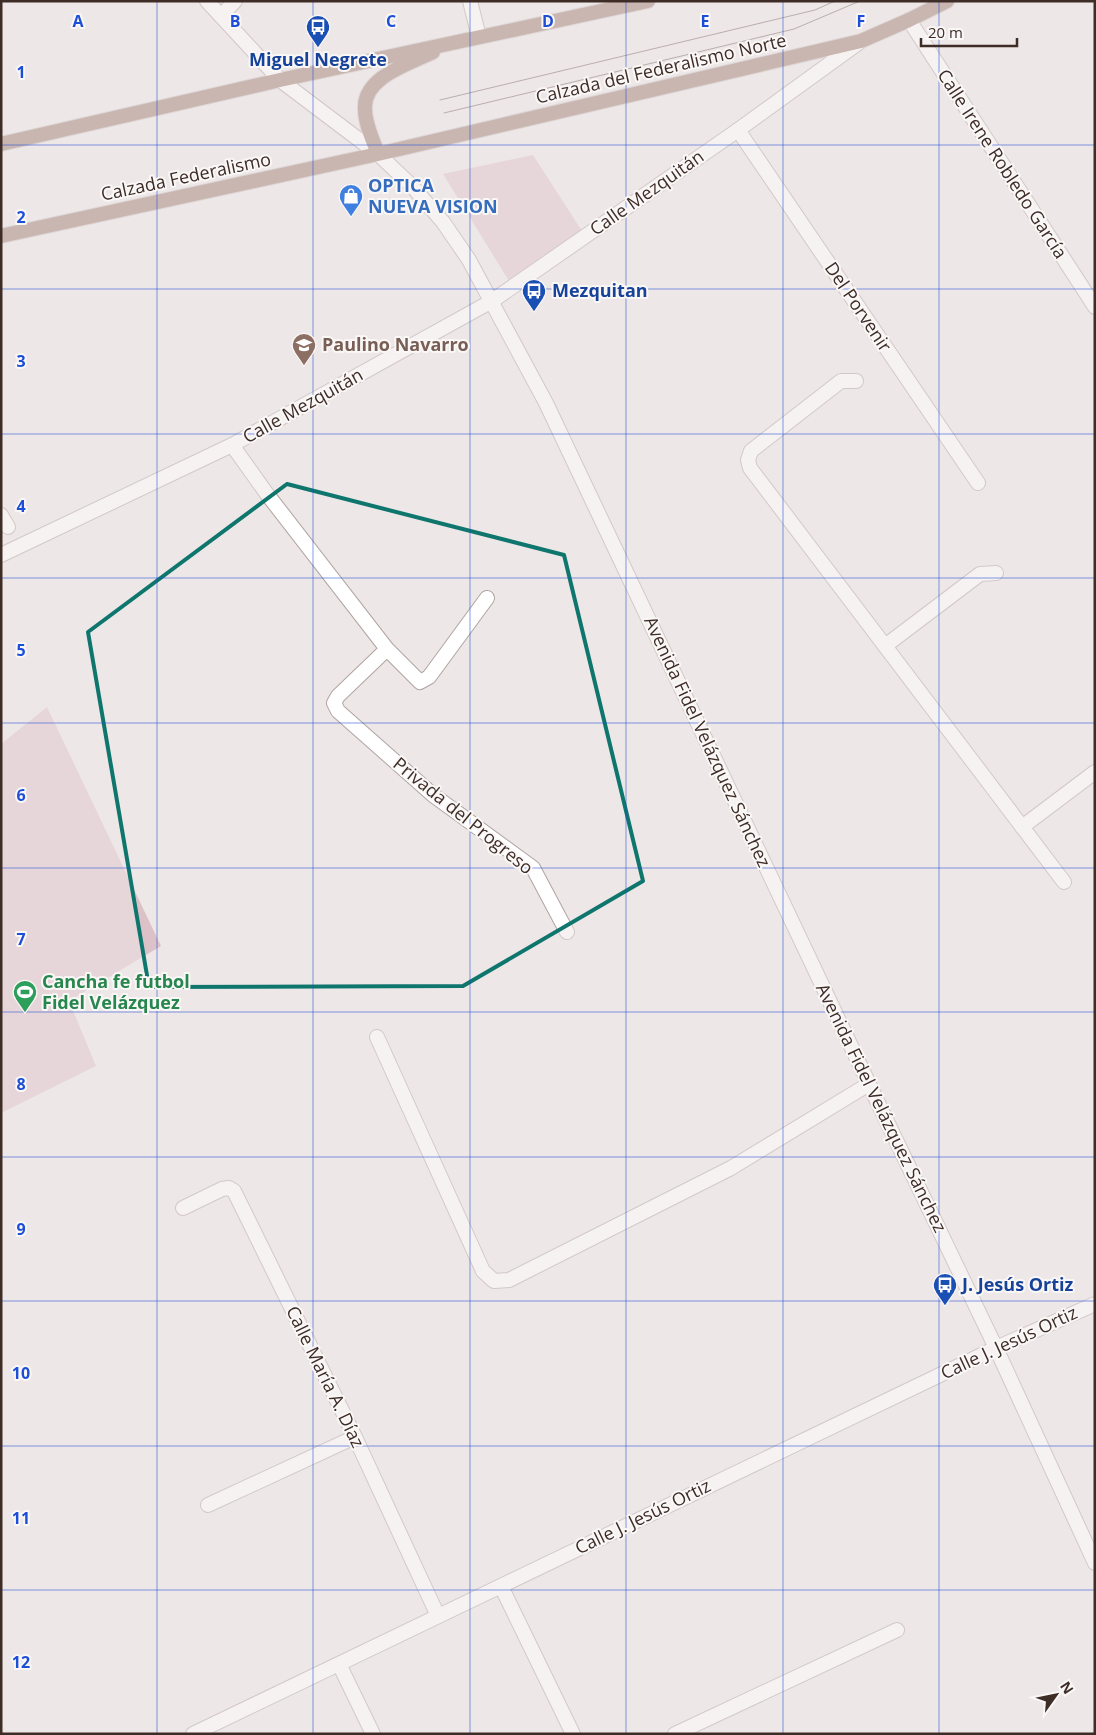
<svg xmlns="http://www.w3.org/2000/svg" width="1096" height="1735" font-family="'Open Sans',sans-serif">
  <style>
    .green { fill: #dcc2c8 }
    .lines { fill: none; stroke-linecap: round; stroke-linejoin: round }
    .pedestrian-casing { stroke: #afa4a2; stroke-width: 16 }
    .minor-casing { stroke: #afa4a2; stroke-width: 16 }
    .tertiary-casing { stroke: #afa4a2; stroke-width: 16 }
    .secondary-casing { stroke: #b0a09d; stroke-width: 16 }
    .primary-casing { stroke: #c9c4c3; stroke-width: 16 }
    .pedestrian { stroke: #fff; stroke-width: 14 }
    .minor { stroke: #fff; stroke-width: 14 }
    .tertiary { stroke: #fff; stroke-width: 14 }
    .secondary { stroke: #fff; stroke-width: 14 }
    .primary { stroke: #9e7b70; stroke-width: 14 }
    .tram { stroke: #796762; stroke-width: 1 }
    .marked { fill: none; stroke: #0f766e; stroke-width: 4; stroke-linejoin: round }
    .grid { fill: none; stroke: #1d4ed8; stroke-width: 1; stroke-opacity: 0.55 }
    .labels { text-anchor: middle; stroke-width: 4; stroke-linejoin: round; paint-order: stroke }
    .transit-label { font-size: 18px; font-weight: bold; fill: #164399; stroke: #faf7f7; text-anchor: start }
    .street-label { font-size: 18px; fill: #3e2c27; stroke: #faf7f7 }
    .shop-label { font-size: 18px; font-weight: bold; fill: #366cbe; stroke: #faf7f7; text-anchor: start }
    .education-label { font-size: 18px; font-weight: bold; fill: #785e54; stroke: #faf7f7; text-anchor: start }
    .leisure-label { font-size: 18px; font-weight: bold; fill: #27864d; stroke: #faf7f7; text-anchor: start }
    .grid-label { font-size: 16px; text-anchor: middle; font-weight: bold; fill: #1d4ed8; stroke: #faf7f7; stroke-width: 4; stroke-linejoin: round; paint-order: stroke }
  </style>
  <rect width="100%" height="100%" fill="#eee7e7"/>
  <!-- green -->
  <path class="green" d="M533,155l49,76 -73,50 -66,-107z
    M47,707l114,239 -92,55 27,65 -95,47v-369z"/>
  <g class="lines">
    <!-- pedestrian casing -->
    <g class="pedestrian-casing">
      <path id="pedestrian" d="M738,130l240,353"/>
    </g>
    <!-- minor casing -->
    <g class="minor-casing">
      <path id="minor" d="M470,1l9,36
        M221,16l14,-15
        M909,20l186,287
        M856,381h-15l-90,70 -3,9 2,8 314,414
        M232,445l35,49 120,155 33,33 9,-5 58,-79
        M1,515l7,12
        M1,555l231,-110 260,-144 246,-171 123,-89
        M885,646l95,-72 16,-1
        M387,649l-49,47 -4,7 4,8 95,84 100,73 34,64
        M1022,827l73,-55
        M377,1037l106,234 11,10 15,-1 222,-112 138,-84
        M183,1208l39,-19 7,-1 5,3 121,246 83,179
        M208,1505l147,-68
        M501,1586l72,148
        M339,1664l34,70
        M193,1734l803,-386 99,-44
        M675,1734l222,-104"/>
    </g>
    <!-- tertiary casing -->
    <g class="tertiary-casing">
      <path id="tertiary" d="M378,154l34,32 31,36 26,38 77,143 323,681 127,264 99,215"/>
    </g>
    <!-- secondary casing -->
    <g class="secondary-casing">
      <path id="secondary" d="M207,1l73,79 98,74"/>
    </g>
    <!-- primary casing -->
    <g class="primary-casing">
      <path id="primary" d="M1,144l279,-64 368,-79
        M378,154c-5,-14 -13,-30 -13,-45 -2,-32 44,-45 68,-57
        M1,236l377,-82 483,-113 48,-21 38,-19"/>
    </g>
    <!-- pedestrian -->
    <use href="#pedestrian" class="pedestrian"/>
    <!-- minor -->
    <use href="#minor" class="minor"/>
    <!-- tertiary -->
    <use href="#tertiary" class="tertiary"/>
    <!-- secondary -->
    <use href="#secondary" class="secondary"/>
    <!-- primary -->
    <use href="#primary" class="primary"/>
    <!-- tram -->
    <path class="tram" d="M440,100l375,-90 20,-9
      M444,113l350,-84 66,-28"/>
  </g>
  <!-- marked area -->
  <path d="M0 0H1096V1735H0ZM287,484l277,71 79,326 -180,105 -314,1 -61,-355z" fill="#eee7e7" fill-opacity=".55" fill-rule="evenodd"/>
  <path class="marked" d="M287,484l277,71 79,326 -180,105 -314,1 -61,-355z"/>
  <!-- grid -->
  <path class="grid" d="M157,1v1733M313,1v1733M470,1v1733M626,1v1733M783,1v1733M939,1v1733M1,145h1094M1,289h1094M1,434h1094M1,578h1094M1,723h1094M1,868h1094M1,1012h1094M1,1157h1094M1,1301h1094M1,1446h1094M1,1590h1094"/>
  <!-- icons -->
  <defs>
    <g id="bus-pin" transform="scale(1.25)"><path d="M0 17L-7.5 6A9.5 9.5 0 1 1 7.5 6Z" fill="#1a4fb4" stroke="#faf7f7"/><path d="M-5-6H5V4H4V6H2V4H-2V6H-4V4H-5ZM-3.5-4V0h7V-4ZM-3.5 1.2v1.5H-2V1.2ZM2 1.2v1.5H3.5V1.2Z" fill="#fff"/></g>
    <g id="shop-pin" transform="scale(1.25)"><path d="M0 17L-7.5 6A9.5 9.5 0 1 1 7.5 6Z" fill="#3f7fe0" stroke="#faf7f7"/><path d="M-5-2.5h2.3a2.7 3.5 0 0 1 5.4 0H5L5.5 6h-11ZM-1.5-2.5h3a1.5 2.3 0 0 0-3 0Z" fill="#fff"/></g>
    <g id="school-pin" transform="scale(1.25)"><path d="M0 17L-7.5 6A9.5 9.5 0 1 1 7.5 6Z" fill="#8d6e63" stroke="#faf7f7"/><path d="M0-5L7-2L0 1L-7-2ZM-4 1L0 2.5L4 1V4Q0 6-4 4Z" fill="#fff"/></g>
    <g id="stadium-pin" transform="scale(1.25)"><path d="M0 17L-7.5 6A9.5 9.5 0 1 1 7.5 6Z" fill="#2e9e5b" stroke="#faf7f7"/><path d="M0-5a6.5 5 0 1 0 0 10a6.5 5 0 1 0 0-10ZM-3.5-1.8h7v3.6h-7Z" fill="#fff"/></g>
  </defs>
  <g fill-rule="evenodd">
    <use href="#bus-pin" x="318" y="27"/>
    <use href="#shop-pin" x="351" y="196"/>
    <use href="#bus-pin" x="534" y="291"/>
    <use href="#school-pin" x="304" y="345"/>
    <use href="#stadium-pin" x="25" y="992"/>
    <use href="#bus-pin" x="945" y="1285"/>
  </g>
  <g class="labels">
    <!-- transit labels -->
    <g class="transit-label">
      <text x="318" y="66" text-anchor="middle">Miguel Negrete</text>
      <text x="552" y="297">Mezquitan</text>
      <text x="962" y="1291">J. Jesús Ortiz</text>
    </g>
    <!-- street labels -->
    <g class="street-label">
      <text transform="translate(661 69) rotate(-13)" y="6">Calzada del Federalismo Norte</text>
      <text transform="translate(1002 164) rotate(57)" y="6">Calle Irene Robledo García</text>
      <text transform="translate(186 177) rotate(-12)" y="6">Calzada Federalismo</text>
      <text transform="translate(647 193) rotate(-35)" y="6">Calle Mezquitán</text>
      <text transform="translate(858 307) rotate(56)" y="6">Del Porvenir</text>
      <text transform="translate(303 406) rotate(-29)" y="6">Calle Mezquitán</text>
      <text transform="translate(707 742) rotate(65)" y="6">Avenida Fidel Velázquez Sánchez</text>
      <text transform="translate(463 816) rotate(39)" y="6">Privada del Progreso</text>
      <text transform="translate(881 1108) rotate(64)" y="6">Avenida Fidel Velázquez Sánchez</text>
      <text transform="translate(1009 1343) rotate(-25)" y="6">Calle J. Jesús Ortiz</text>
      <text transform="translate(325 1377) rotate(64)" y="6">Calle María A. Díaz</text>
      <text transform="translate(643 1517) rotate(-26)" y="6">Calle J. Jesús Ortiz</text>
    </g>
    <!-- shop labels -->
    <g class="shop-label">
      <text x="368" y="192">OPTICA<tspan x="368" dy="21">NUEVA VISION</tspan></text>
    </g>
    <!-- education labels -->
    <g class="education-label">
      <text x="322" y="351">Paulino Navarro</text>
    </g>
    <!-- leisure labels -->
    <g class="leisure-label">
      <text x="42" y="988">Cancha fe futbol<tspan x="42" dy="21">Fidel Velázquez</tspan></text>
    </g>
  </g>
  <g class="grid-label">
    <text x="78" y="27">A</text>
    <text x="235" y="27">B</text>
    <text x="391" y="27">C</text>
    <text x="548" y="27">D</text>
    <text x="705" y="27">E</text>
    <text x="861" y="27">F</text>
    <text x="21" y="78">1</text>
    <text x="21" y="223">2</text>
    <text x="21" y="367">3</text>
    <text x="21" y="512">4</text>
    <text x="21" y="656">5</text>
    <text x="21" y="801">6</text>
    <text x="21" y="945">7</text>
    <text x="21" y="1090">8</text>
    <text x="21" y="1235">9</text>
    <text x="21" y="1379">10</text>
    <text x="21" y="1524">11</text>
    <text x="21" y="1668">12</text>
  </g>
  <!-- border -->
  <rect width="1096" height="1735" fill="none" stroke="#3e2c27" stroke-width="5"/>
  <!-- north arrow -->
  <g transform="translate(1056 1695) rotate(57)" stroke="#faf7f7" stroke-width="4" paint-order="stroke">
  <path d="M0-4L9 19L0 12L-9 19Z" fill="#3e2c27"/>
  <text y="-8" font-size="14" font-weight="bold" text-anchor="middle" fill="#3e2c27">N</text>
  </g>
  <!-- scale -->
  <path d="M921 38v8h96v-8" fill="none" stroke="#3e2c27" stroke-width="2.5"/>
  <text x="928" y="38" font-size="15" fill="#3e2c27" stroke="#faf7f7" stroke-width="4" paint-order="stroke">20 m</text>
</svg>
